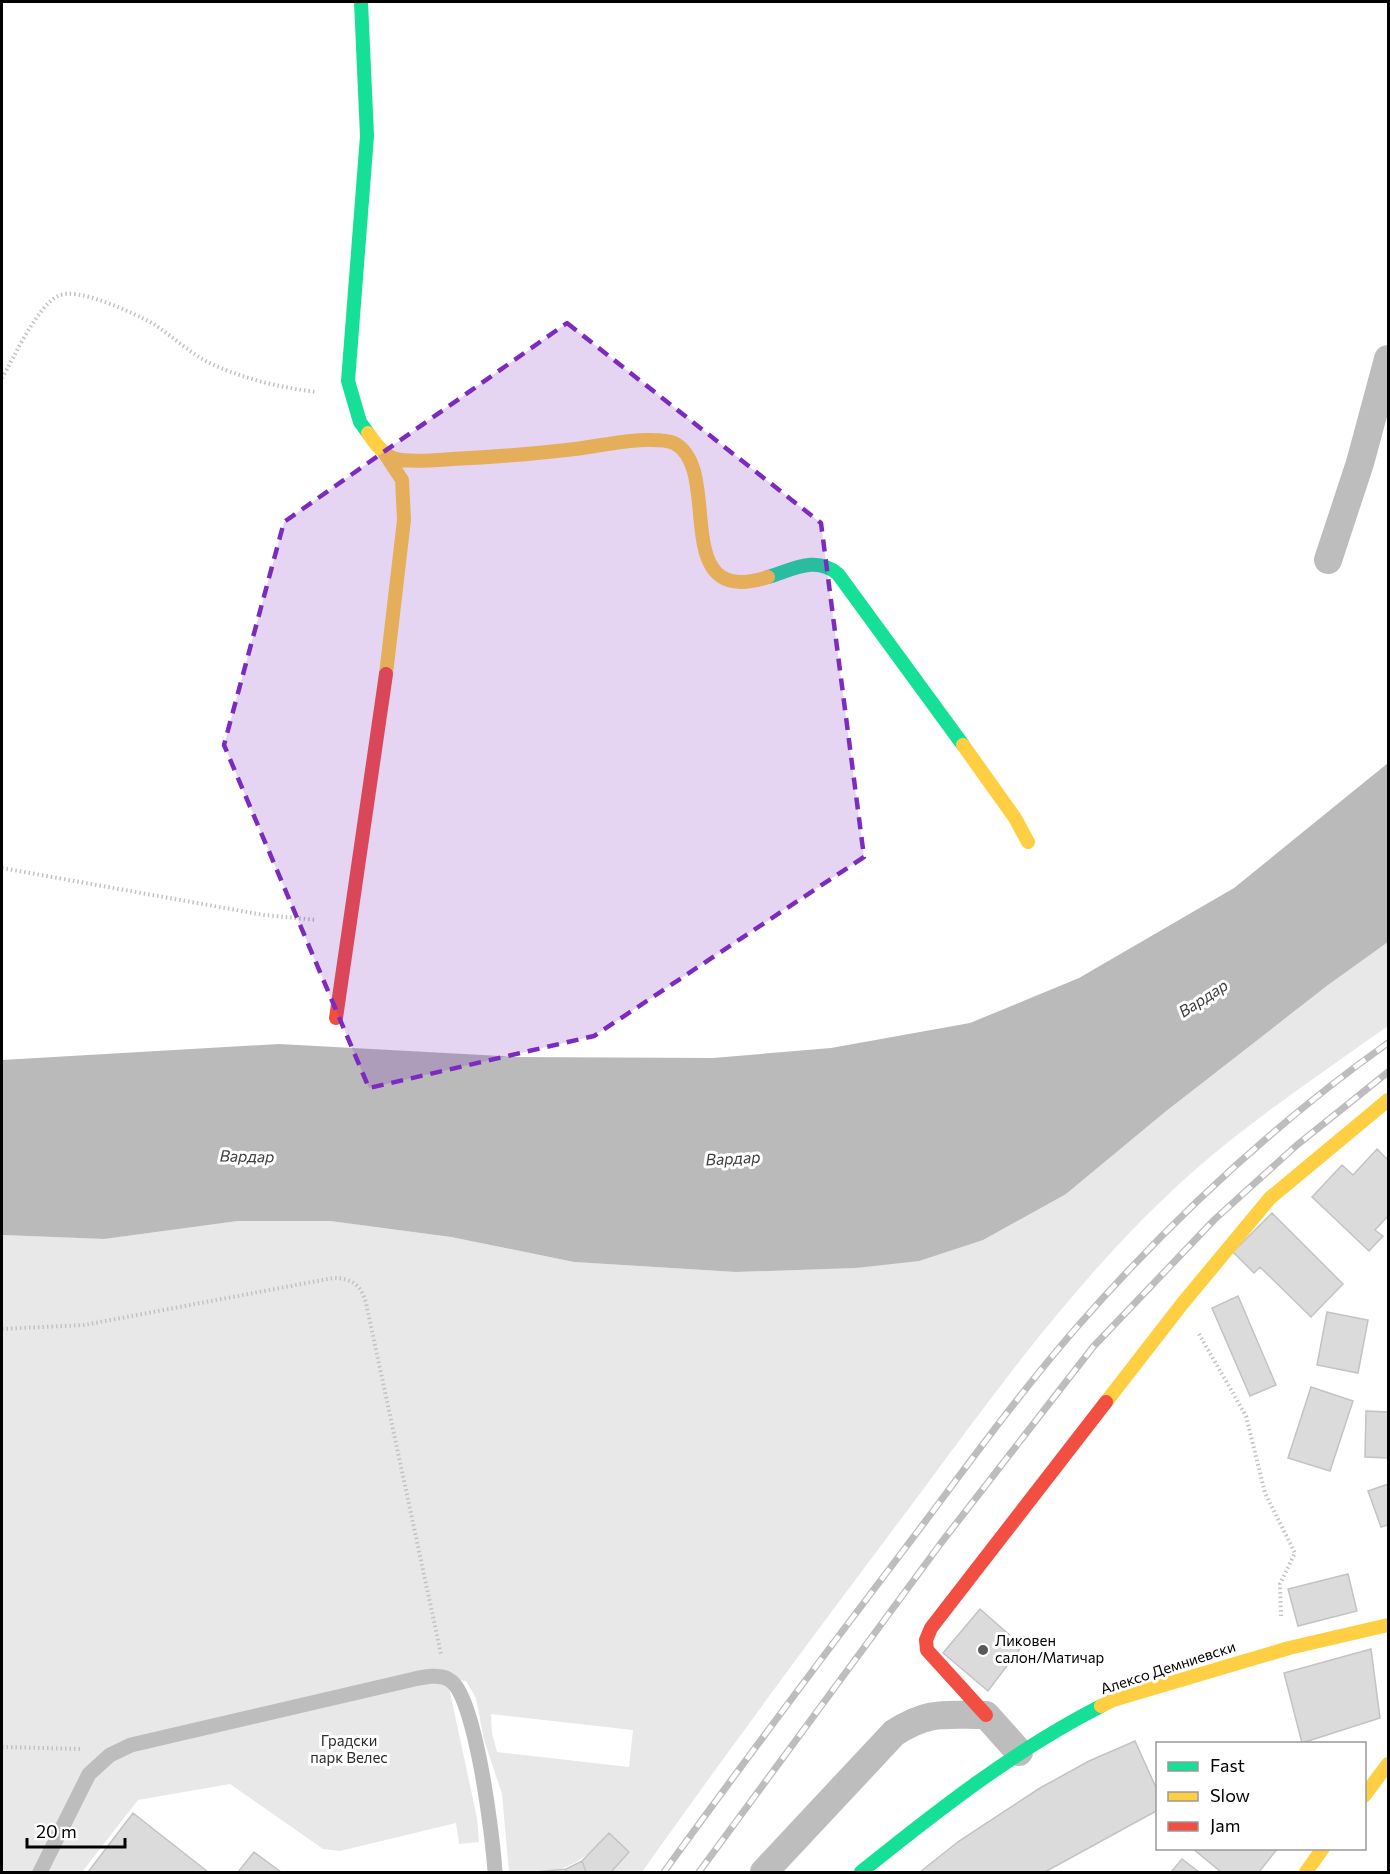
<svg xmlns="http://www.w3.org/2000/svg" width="1390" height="1874" font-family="Commissioner,sans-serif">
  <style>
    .green { fill: #e8e8e8; fill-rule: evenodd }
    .water { fill: #bababa }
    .building { fill: #dbdbdb; stroke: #c3c3c3; stroke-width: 1.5 }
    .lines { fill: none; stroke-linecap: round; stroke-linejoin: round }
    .path { stroke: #c2c2c2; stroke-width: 4; stroke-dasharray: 1.5 3; stroke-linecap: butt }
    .lane { stroke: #bdbdbd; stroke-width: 15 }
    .street { stroke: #bdbdbd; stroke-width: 28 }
    .fast { stroke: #16e098; stroke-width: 14 }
    .slow { stroke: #ffcf43; stroke-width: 14 }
    .jam { stroke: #f24e42; stroke-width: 14 }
    .rail-casing { stroke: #bdbdbd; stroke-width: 7 }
    .rail { stroke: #fff; stroke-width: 4.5; stroke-dasharray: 14; stroke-linecap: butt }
    .marked { fill: #7b2cbf; fill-opacity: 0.2; stroke: #7b2cbf; stroke-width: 4.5; stroke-dasharray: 12 8; stroke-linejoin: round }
    .poi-dot { fill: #595959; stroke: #fff; stroke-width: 2 }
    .labels { text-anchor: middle; stroke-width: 6; stroke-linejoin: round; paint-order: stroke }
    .poi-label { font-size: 15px; fill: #000; stroke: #fff; text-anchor: start }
    .street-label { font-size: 15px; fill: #000; stroke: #fff }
    .park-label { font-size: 15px; fill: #2c2c2c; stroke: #fff }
    .water-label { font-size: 16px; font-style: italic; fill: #3d3d3d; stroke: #fff }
  </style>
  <rect width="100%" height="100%" fill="#fff"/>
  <!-- green -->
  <path class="green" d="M1388,942v84c-65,46 -132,91 -192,143 -107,94 -193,212 -277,326 -94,125 -187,250 -277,377h-31l18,-20 -20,-19c-35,39 -49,39 -100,39l-7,-78 -18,-54 -8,-42 -10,-17 -19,-3 30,140 2,24 -20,2 -3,-21 -116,28 -17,-2 -93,-65 -92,16 -56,72h-80v-637l102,4 134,-18h92l121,16 123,25 162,10 120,-4 210,-74 99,-82 163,-127zM491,1714l142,16 -4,37 -132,-15 -5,-19z"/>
  <!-- water -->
  <path class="water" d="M1388,763v179l-60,43 -163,127 -99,82 -83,46 -64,21 -63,7 -120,4 -162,-10 -123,-25 -121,-16h-92l-134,18 -102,-4v-175l277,-16 238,13 196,1 118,-10 139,-25 109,-45 155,-90z"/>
  <!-- building -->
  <path class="building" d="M1377,1149l11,11v56l-13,14 8,6 -14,15 -57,-54 30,-32 11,10z
    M1272,1213l71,71 -32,33 -51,-50 -6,6 -21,-21z
    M1238,1296l38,89 -26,11 -38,-88z
    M1327,1312l41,8 -10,53 -41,-8z
    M1311,1387l42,14 -23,70 -42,-13z
    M1366,1411l22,1v46l-23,-1z
    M1388,1484v41l-7,2 -13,-36z
    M1348,1574l9,37 -59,15 -10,-37z
    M980,1609l42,37 -34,45 -45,-38z
    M1371,1649l9,69 -78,25 -18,-70z
    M1135,1741l23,51v18l-113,62h-125l39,-31 81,-53 49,-27z
    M133,1813l75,59h-120z
    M609,1833l20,19 -18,20h-25l-4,-11z
    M1192,1848h86l-19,24h-38z
    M254,1852l27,20h-43z
    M1182,1859l17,13h-28z
    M582,1861l4,11h-20v-3z
    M566,1869v3h-31z"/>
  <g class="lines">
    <!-- path -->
    <path class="path" d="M2,378c12,-20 35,-72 56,-82 19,-10 75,17 94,27 21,13 40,33 64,43 33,14 66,22 101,26
      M2,868l262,47 53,5
      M2,1329l82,-4 249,-47c19,0 28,7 33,25l75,351
      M1199,1334l47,82 19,77 30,60 -15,31 1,32
      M2,1747l80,2"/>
    <!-- lane -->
    <path class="lane" d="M40,1872l49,-98 21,-19 21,-10 275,-64c13,-3 34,-9 45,0 25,18 42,157 44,191"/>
    <!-- street -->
    <path class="street" d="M1328,560l32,-97 28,-104
      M764,1872l130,-139c35,-23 51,-18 92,-18l33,37"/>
    <!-- fast -->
    <path class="fast" d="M361,2l6,134 -19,245 12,41 8,11
      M768,577c24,-7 48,-22 70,-3l125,171
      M861,1872c76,-61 152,-121 240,-166"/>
    <!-- slow -->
    <path class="slow" d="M368,433c6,9 15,21 25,25 14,5 44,2 59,1 41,-2 82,-5 123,-10 25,-3 52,-10 77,-9 6,0 17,1 22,3 51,26 -8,167 94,134
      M385,454l17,26 2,40 -18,154
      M963,745l52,73 13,24
      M1106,1402l76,-98 88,-106 118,-98
      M1101,1706l12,-6 176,-52 99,-23
      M1364,1796l24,-32
      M1306,1872l17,-24"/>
    <!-- jam -->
    <path class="jam" d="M336,1018l50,-344
      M986,1715l-59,-65 -1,-10 5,-12 175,-226"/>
    <!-- rail casing -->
    <g class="rail-casing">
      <path id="rail" d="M664,1872c79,-109 160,-217 242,-325 56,-74 110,-150 171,-220 92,-105 197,-203 311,-284
        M699,1872l242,-329 152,-196 121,-127 83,-75 91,-73"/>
    </g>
    <!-- rail -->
    <use href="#rail" class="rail"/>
  </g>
  <!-- marked area -->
  <path class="marked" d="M567,323l254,200 43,334 -270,179 -225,52 -145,-343 60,-223z"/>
  <!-- markers -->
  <circle class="poi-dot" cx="983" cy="1650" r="6"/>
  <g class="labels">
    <!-- poi labels -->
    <g class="poi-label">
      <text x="995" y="1646">Ликовен<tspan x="995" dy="17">салон/Матичар</tspan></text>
    </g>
    <!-- street labels -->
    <g class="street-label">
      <text transform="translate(1168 1668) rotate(-18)" y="5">Алексо Демниевски</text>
    </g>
    <!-- park labels -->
    <g class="park-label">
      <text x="349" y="1746">Градски<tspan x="349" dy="17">парк Велес</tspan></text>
    </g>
    <!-- water labels -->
    <g class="water-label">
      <text transform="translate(1203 998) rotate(-33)" y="6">Вардар</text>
      <text transform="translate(247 1156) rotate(1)" y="6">Вардар</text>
      <text transform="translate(733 1158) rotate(-3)" y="6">Вардар</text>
    </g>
  </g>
  <!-- border -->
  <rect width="1390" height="1874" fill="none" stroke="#000000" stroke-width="6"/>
  <!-- legend -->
  <rect x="1156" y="1742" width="210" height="108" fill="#ffffff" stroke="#999999" stroke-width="1.5"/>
  <rect x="1168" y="1762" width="30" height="9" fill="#16e098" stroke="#999999" stroke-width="1.5"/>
  <text x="1210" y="1772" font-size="18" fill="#000000">Fast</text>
  <rect x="1168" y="1792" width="30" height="9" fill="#ffcf43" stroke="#999999" stroke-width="1.5"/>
  <text x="1210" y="1802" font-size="18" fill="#000000">Slow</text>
  <rect x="1168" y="1822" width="30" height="9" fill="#f24e42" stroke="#999999" stroke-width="1.5"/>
  <text x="1210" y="1832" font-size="18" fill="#000000">Jam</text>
  <!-- scale -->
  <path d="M27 1838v9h98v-9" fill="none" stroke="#000000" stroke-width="3"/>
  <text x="36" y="1838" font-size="18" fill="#000000" stroke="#ffffff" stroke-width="4.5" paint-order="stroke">20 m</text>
</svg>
